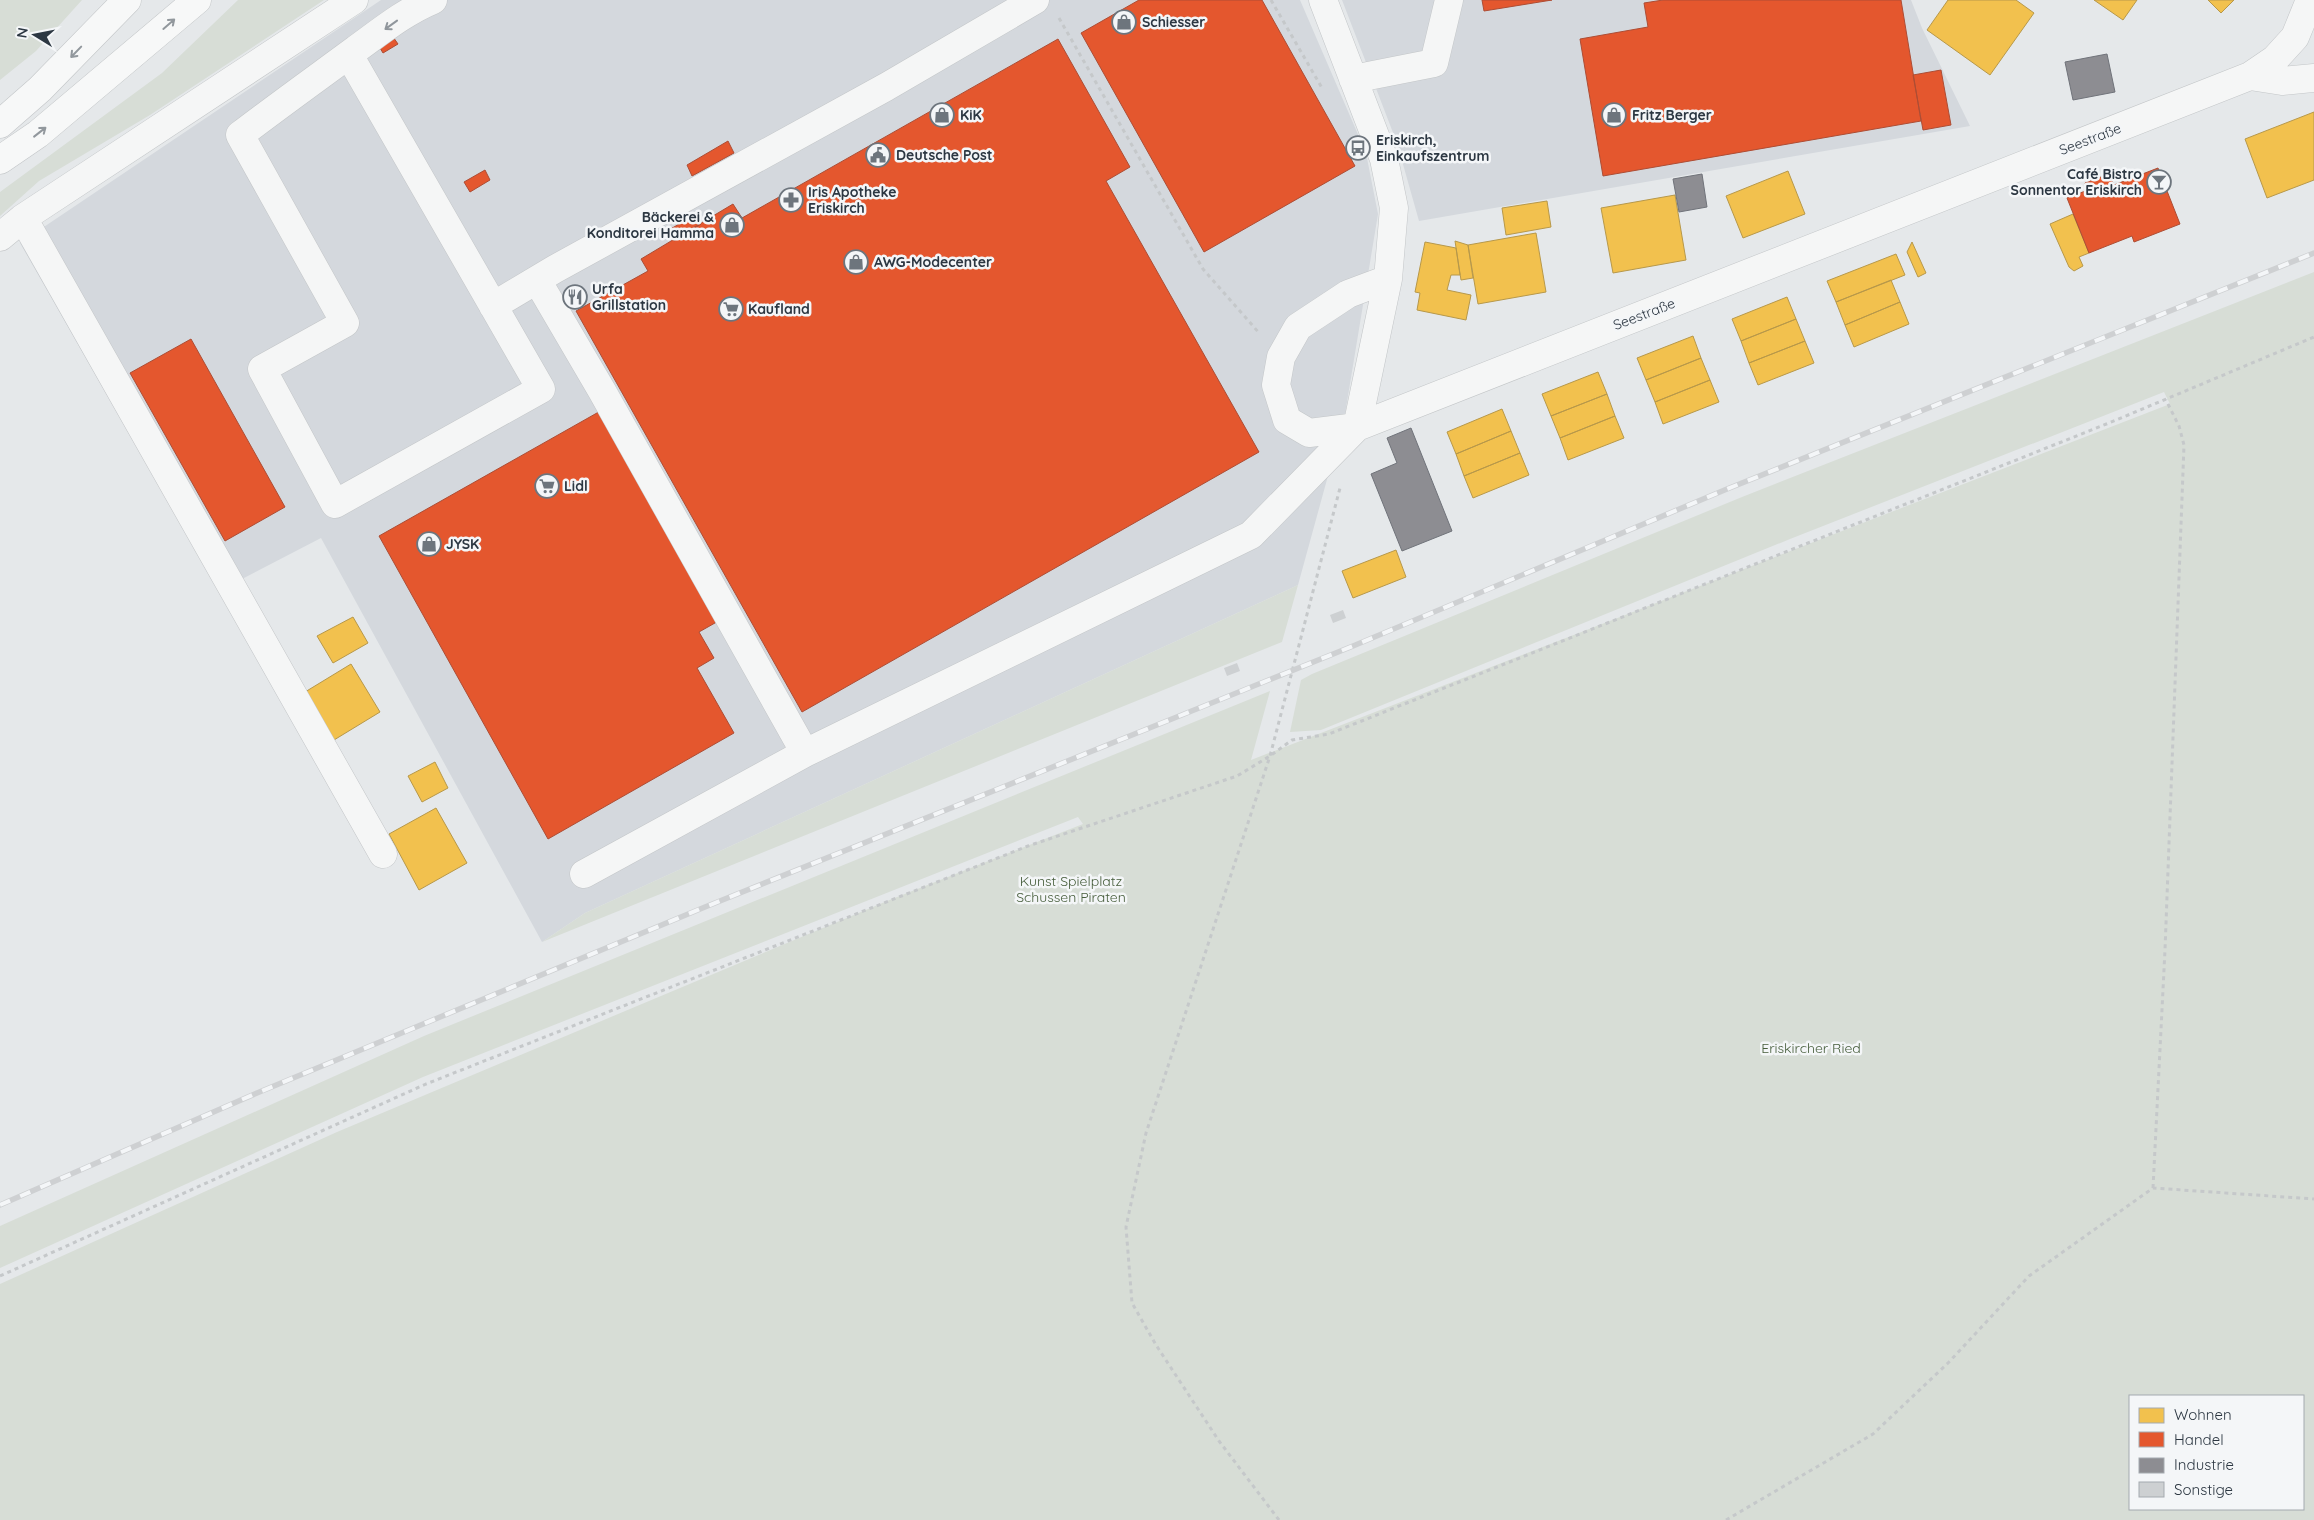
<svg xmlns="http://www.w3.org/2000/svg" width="2314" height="1520" font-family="Quicksand,sans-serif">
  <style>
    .built { fill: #d4d8dd }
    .green { fill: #d7ddd6; fill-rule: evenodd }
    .homes { fill: #f2c14e; stroke: #b7984a }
    .shops { fill: #e4572e; stroke: #ad4d34 }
    .industry { fill: #8d8d92; stroke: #70737a }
    .building { fill: #cdd0d2 }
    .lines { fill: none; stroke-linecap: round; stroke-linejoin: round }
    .minor-casing { stroke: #c3c6c8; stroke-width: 29 }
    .major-casing { stroke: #c2c5c7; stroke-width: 29 }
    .path { stroke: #c5c8ca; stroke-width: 3; stroke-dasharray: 4 4; stroke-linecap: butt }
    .minor { stroke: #f5f6f6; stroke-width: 28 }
    .major { stroke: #f7f8f8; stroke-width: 28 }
    .rail-casing { stroke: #ced0d2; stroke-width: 5.5 }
    .rail { stroke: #f4f6f8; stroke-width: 4; stroke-dasharray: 11; stroke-linecap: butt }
    .oneway { stroke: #92989d }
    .oneway2 { stroke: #90969c }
    .labels { text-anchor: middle; stroke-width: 5; stroke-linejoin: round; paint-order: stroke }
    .poi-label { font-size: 14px; font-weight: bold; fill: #2c3742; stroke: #f4f6f8; text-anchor: start }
    .street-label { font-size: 14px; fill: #2c3742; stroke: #f4f6f8 }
    .park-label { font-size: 14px; fill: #465d3b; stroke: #f4f6f8 }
  </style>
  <rect width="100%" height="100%" fill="#e5e8ea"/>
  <!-- built -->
  <path class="built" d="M381,0h919l66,153 12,61 -33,200 -47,171 -713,328 -43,29 -221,-404 -102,53 -199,-348z
    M1342,0h569l11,28 48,98 -551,95 -22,-78z"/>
  <!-- green -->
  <path class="green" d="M0,0h82l-46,51 -36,29z
    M238,0h86l-174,115 -111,66 -39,35v-24l162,-119z
    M2314,272v1248h-2314v-236l337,-152 555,-233 191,-75 -5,-7 -655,260 -423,191v-42l424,-190 846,-345 -19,69 919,-356 -6,-12 -374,147 -469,191 -31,2 11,-52 11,-6 430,-177zM2130,1396h173v113h-173z
    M1298,585l-16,57 -740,300 43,-29z"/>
  <!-- homes -->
  <path class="homes" d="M1948,0h68l18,13 -44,62 -63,-45z
    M2094,0h43l-14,20z
    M2208,0h26l-13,13z
    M2314,112v68l-47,18 -22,-59z
    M1788,171l17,43 -62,24 -17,-42z
    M1675,195l11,65 -73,13 -12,-65z
    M1547,201l4,26 -45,8 -4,-27z
    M2073,214l16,39 -10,4 4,9 -9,5 -5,-4 -19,-43z
    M1536,233l10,59 -68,12 -10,-59z
    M1455,241l13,4 5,33 -12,2z
    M1425,242l31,6 4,27h-9l-4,15 24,5 -5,25 -49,-10 3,-17 -5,-1z
    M1912,242l14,31 -8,4 -11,-25z
    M1896,254l9,21 -69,27 -9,-21z
    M1891,280l9,22 -55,23 -9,-23z
    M1787,297l9,22 -55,22 -9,-22z
    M1900,302l9,22 -55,23 -9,-22z
    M1796,319l9,22 -56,22 -8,-22z
    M1693,336l8,22 -55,22 -9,-22z
    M1805,341l9,22 -56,22 -9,-22z
    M1701,358l9,22 -55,22 -9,-22z
    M1598,372l9,22 -56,22 -9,-22z
    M1710,380l9,22 -56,22 -8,-22z
    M1607,394l8,22 -55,22 -9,-22z
    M1502,409l9,22 -55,23 -9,-22z
    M1615,416l9,22 -56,22 -8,-22z
    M1511,431l9,22 -56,23 -8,-22z
    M1520,453l9,22 -56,23 -9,-22z
    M1396,550l10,27 -53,21 -11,-27z
    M353,617l15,26 -35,20 -16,-27z
    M351,664l29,48 -46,28 -29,-48z
    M435,762l13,26 -26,14 -14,-26z
    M436,808l31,55 -48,27 -30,-56z"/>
  <!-- shops -->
  <path class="shops" d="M1139,0h123l93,166 -151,86 -123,-219z
    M1482,0h70l-68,11z
    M1663,0h238l20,121 -318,55 -23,-137 68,-12 -4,-24z
    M391,34l7,10 -15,9 -6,-10z
    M1058,39l72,128 -24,14 153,271 -457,260 -226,-401 72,-40 -7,-12 92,-55 9,14z
    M1941,70l10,55 -28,5 -10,-55z
    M728,141l6,12 -42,23 -5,-11z
    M2158,168l22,56 -46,18 -2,-6 -43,17 -22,-55 21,-8 -3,-7 24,-9 5,11z
    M485,170l5,10 -20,12 -6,-10z
    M695,215l6,9 -27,17 -7,-10z
    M191,339l94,168 -60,34 -95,-168z
    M604,409l118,210 -23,13 15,26 -17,10 37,65 -186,106 -169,-303z"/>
  <!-- industry -->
  <path class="industry" d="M2107,54l8,38 -42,8 -8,-38z
    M1702,174l5,33 -28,5 -6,-33z
    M1411,428l41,103 -50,20 -31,-77 26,-11 -10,-25z"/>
  <!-- building -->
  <path class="building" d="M1343,610l3,8 -13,5 -3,-8z
    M1237,663l3,8 -13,5 -3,-8z"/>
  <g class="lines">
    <!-- minor casing -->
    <g class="minor-casing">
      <path id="minor" d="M1323,0l61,159 10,49 -6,71 -31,148
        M349,55l192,334 -206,115 -73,-135 83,-46 -105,-188c38,-29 77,-57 115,-85 25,-18 49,-38 78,-50
        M2250,76l32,5 32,-3
        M1353,79l81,-16 15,-63
        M23,218l360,636
        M0,237l23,-19 331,-218
        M1388,279l-40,15 -50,33 -17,30 -5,28 11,35 22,13 48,-6 893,-351 25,-17 20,-22 15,-37
        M537,280l65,111 203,362 446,-218 106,-108
        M493,306l62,-37 331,-182 149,-87
        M584,874l221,-121"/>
    </g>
    <!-- major casing -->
    <g class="major-casing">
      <path id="major" d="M0,124l40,-35 87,-89
        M0,160l38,-26 159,-134"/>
    </g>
    <!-- path -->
    <path class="path" d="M1271,0l51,88
      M1059,18l144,251 57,65
      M2153,1188l12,-238 19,-505 -5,-19 -13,-26
      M0,1276l426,-192 602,-238 209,-70 33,-20 22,-16 37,-6 780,-311 205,-86
      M1279,1520l-60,-79 -63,-96 -24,-42 -6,-76 20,-94 124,-377 70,-268
      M1726,1520l147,-86 76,-72 80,-86 124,-88 161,11"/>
    <!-- minor -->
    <use href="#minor" class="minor"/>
    <!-- major -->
    <use href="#major" class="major"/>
    <!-- rail casing -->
    <g class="rail-casing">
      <path id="rail" d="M0,1205l257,-112 448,-186 648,-261 374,-157 587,-236"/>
    </g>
    <!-- rail -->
    <use href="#rail" class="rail"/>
  </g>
  <!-- one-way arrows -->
  <defs><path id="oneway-shaft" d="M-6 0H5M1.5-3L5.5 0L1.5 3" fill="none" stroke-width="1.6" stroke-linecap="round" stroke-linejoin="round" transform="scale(1.25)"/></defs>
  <g class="oneway">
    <use href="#oneway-shaft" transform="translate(169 24) rotate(-41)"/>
    <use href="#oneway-shaft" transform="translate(76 52) rotate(134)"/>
    <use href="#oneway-shaft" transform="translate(40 132) rotate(-38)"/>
  </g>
  <use class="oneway2" href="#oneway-shaft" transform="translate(391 25) rotate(144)"/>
  <!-- icons -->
  <defs>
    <g id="shop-ring" transform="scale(1.25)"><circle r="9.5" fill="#f4f6f8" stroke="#6d757d" stroke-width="1.5"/><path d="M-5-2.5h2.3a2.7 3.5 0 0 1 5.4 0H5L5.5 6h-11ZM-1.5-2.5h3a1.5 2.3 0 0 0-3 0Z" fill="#6d757d"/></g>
    <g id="bus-ring" transform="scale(1.25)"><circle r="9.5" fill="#f4f6f8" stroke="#6d757d" stroke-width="1.5"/><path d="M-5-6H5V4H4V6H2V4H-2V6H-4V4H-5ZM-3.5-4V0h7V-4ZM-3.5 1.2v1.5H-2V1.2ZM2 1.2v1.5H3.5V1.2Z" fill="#6d757d"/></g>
    <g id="civic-ring" transform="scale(1.25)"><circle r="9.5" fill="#f4f6f8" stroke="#6d757d" stroke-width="1.5"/><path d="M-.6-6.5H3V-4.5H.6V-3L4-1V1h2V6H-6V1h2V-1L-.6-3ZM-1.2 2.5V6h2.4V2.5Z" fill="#6d757d"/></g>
    <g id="bar-ring" transform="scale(1.25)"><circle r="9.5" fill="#f4f6f8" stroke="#6d757d" stroke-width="1.5"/><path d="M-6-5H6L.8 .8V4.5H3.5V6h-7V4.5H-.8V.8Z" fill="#6d757d"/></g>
    <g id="pharmacy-ring" transform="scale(1.25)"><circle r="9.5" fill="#f4f6f8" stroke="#6d757d" stroke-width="1.5"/><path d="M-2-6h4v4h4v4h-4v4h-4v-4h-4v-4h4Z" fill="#6d757d"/></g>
    <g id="restaurant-ring" transform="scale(1.25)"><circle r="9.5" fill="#f4f6f8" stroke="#6d757d" stroke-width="1.5"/><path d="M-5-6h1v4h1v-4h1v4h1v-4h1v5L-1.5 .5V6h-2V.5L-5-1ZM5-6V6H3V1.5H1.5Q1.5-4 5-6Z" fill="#6d757d"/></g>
    <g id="supermarket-ring" transform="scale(1.25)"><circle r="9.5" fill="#f4f6f8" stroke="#6d757d" stroke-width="1.5"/><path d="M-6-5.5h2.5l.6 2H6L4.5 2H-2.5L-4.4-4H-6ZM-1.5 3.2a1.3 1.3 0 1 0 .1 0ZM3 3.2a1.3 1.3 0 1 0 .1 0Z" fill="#6d757d"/></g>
  </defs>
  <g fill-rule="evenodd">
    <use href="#shop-ring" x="1124" y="22"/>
    <use href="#shop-ring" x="942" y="115"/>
    <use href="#shop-ring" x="1614" y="115"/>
    <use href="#bus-ring" x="1358" y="148"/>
    <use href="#civic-ring" x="878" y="155"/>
    <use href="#bar-ring" x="2159" y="182"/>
    <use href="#pharmacy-ring" x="791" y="200"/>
    <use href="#shop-ring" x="732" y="225"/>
    <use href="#shop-ring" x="856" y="262"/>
    <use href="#restaurant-ring" x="575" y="297"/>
    <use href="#supermarket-ring" x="731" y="309"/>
    <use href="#supermarket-ring" x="547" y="486"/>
    <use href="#shop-ring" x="429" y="544"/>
  </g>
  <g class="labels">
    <!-- poi labels -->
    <g class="poi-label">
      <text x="1142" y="27">Schiesser</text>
      <text x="960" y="120">KiK</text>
      <text x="1632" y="120">Fritz Berger</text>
      <text x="1376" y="145">Eriskirch,<tspan x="1376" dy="16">Einkaufszentrum</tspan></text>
      <text x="896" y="160">Deutsche Post</text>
      <text x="2142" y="179" text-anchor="end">Café Bistro<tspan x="2142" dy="16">Sonnentor Eriskirch</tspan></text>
      <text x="808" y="197">Iris Apotheke<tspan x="808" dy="16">Eriskirch</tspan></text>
      <text x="714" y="222" text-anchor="end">Bäckerei &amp;<tspan x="714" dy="16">Konditorei Hamma</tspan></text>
      <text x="874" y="267">AWG-Modecenter</text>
      <text x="592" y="294">Urfa<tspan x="592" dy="16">Grillstation</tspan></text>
      <text x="748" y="314">Kaufland</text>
      <text x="564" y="491">Lidl</text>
      <text x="446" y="549">JYSK</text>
    </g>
    <!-- street labels -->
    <g class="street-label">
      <text transform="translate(2090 139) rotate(-21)" y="5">Seestraße</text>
      <text transform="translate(1644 314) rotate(-21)" y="5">Seestraße</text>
    </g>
    <!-- park labels -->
    <g class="park-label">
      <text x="1071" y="886">Kunst Spielplatz<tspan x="1071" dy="16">Schussen Piraten</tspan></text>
      <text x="1811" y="1053">Eriskircher Ried</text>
    </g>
  </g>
  <!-- legend -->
  <rect x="2129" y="1395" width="175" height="115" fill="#f4f6f8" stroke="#a4aaaf"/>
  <rect x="2139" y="1408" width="25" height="15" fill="#f2c14e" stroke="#a4aaaf"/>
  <text x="2174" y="1420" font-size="15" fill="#2c3742">Wohnen</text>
  <rect x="2139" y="1432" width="25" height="15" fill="#e4572e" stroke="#a4aaaf"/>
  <text x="2174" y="1445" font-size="15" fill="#2c3742">Handel</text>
  <rect x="2139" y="1458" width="25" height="15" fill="#8d8d92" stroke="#a4aaaf"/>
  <text x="2174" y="1470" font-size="15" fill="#2c3742">Industrie</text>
  <rect x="2139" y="1482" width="25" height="15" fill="#cdd0d2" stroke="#a4aaaf"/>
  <text x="2174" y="1495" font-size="15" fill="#2c3742">Sonstige</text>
  <!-- north arrow -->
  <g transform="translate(35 35) rotate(280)" stroke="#f4f6f8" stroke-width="4" paint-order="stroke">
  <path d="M0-4L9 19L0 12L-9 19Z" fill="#2c3742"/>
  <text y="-8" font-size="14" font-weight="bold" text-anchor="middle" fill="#2c3742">N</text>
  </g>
</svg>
